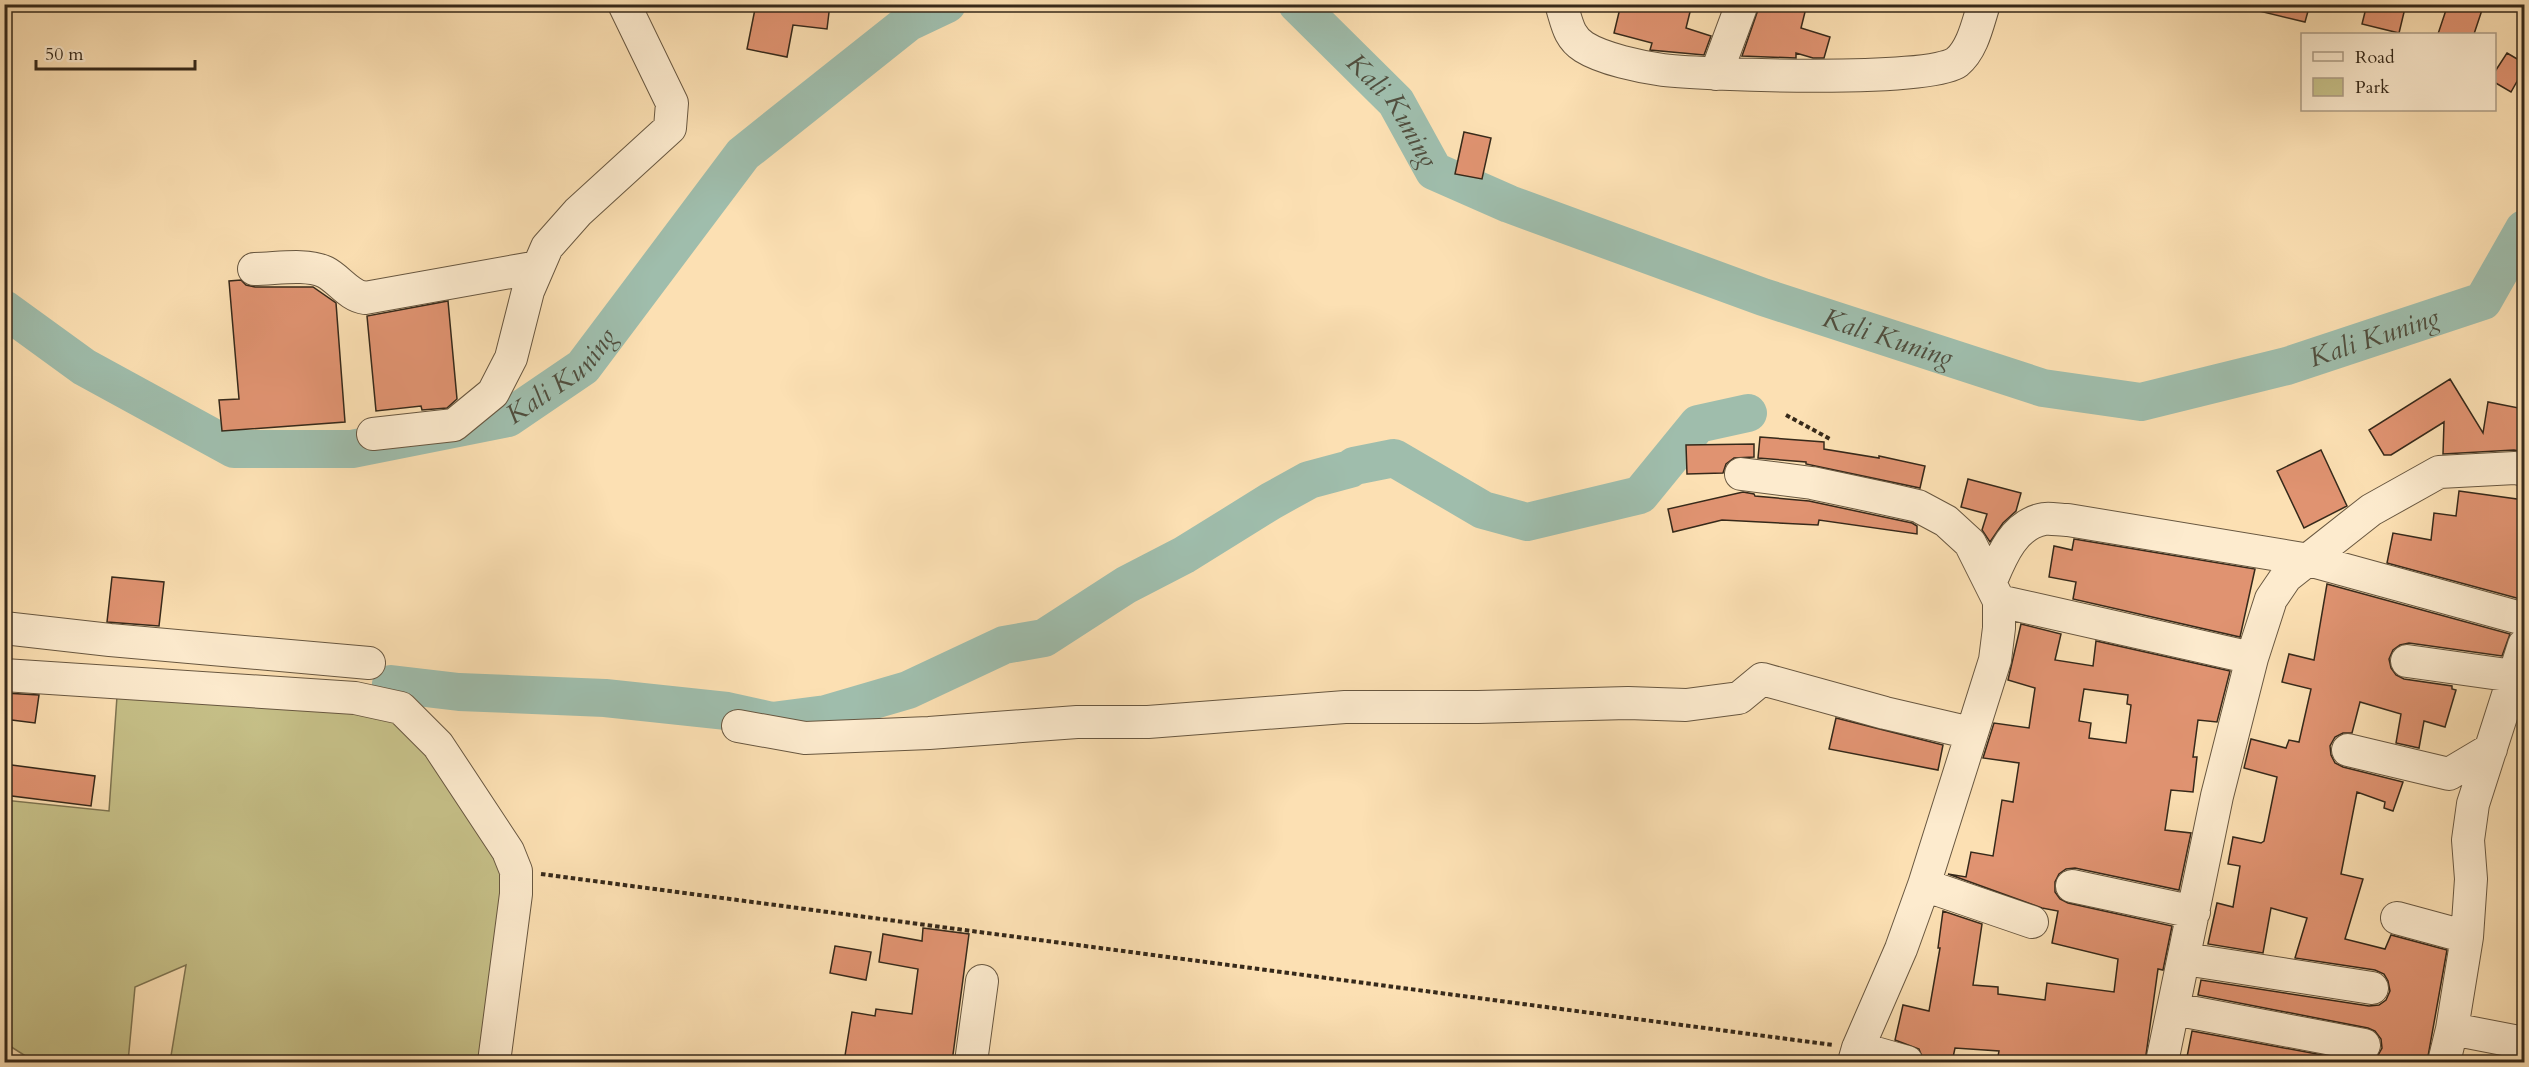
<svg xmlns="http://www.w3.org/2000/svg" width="2529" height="1067" font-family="Cardo,serif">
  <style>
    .green { fill: #c6c088; stroke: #7e7451; stroke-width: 1.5 }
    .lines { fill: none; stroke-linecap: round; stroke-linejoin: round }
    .river { stroke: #9fbdac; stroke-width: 38 }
    .building { fill: #e09371; stroke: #36291a; stroke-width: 1.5; fill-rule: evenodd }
    .minor-casing { stroke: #685740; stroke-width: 34 }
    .path { stroke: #36291a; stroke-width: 4; stroke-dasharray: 4.5 3; stroke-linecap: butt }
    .minor { stroke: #fdebce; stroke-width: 32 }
    .labels { text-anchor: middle; stroke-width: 4.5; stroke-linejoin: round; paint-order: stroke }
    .water-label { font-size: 27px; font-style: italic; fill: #504e3e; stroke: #fdebce }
  </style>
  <rect width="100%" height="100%" fill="#fce0b3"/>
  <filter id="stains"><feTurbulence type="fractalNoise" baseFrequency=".00333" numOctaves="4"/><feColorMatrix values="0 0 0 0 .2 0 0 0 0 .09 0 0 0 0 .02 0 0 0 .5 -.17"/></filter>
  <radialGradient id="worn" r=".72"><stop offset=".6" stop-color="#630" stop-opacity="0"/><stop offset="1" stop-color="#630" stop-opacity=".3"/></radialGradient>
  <!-- green -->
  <path class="green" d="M118,682l283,26 115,163 -23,191h-323l16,-97 -51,22 -7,75h-93l-30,-19 -1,-243 105,11z"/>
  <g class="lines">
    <!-- river -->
    <g class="river">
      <path id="s1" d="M1297,4l99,98 38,69 75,33 254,93 280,91 98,14 146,-36 196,-65 41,-72"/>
      <path id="s2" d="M4,309l80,58 150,82h118l156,-31 75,-51 160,-213 166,-132 38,-18"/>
      <path d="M391,684l68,8 146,6 122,13 45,10 54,-7 82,-24 96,-45 40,-7 82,-53 58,-30 87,-54 38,-21 41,-11 4,-3 40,-8 89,52 44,12 113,-27 58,-71 50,-11"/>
    </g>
  </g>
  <!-- building -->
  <path class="building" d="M756,4h74l-3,25 -34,-4 -6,32 -40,-8z
    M1621,4h71l-6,24 25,8 -7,19 -54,-5 2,-7 -38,-10z
    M1760,4h47l-6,24 29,9 -6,21h-11l-17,-5v5l-54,-2z
    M2259,4h51l-5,18 -46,-11z
    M2367,4h39l-7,29 -37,-9z
    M2448,4h36l-10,30h-36z
    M2507,53l17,10v6l-13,23 -17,-10v-9z
    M1464,132l27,6 -9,41 -27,-5z
    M241,280l5,5 9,2h58l23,16 9,119 -123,9 -3,-31 20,-1 -10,-118z
    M448,301l9,98 -10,9 -25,2 -1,-4 -45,5 -9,-95z
    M2450,379l33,54 5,-31 36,7v43l-10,-2 -71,4 1,-32 -53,33h-7l-15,-25z
    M1760,437l64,5v7l55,9v-2l46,10 -5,22 -114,-24v-2l-48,-4z
    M1754,444v13l-20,1 -8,6 -3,9 -36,1 -1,-29z
    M2321,450l26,56 -43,22 -27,-57z
    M1968,479l53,14 -5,18 -13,12 -13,19 -8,-12 5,-16 -26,-7z
    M2459,491l65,9v100l-137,-37 6,-30 38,7 3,-27 22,3z
    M1743,492l11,2 1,2 54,5 103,22 5,3v8l-98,-14 -1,5 -96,-5 -49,12 -5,-23z
    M2074,539l181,30 -15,68 -167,-38 3,-17 -27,-5 5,-31 18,4z
    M112,577l52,5 -5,44 -52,-4z
    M2327,584l183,50 -8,22 -93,-13 -9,2 -7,5 -4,9 2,9 5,7 8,4 48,7v3l4,1 -11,37 -21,-6 -5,27 -23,-5 5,-29 -41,-12 -8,31h-9l-8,4 -5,9 1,9 4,8 8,4 60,15 -10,29 -9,-3 1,-6 -28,-10 -16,82 22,5 -18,60 40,10 6,-14 56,15 -20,112h-63l13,-5 5,-9 -1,-9 -6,-8 -7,-3 -170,-33 3,-15 168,26 10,-1 7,-5 4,-9 -2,-10 -4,-7 -9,-4 -80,-12 12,-40 -36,-10 -8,45 -55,-9 9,-41 16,4 7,-41 -12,-2 5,-27 28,6 3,-2 13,-64 -33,-9 7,-29 35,9 3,-8 10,2 12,-53 -29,-7 7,-28 25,6z
    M2021,624l40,10 -6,26 38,6 3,-25 134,30 -13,51 -19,-2 -5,37h4l-4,35 -22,-2 -6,40 26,3 -12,57 -104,-22 -9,1 -7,5 -4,8v10l5,7 8,4 104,23 -9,44 -5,-1 -13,93h-148l2,-11 -44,-3 -3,14h-28l-5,-13 -24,-9 8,-35 26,6 11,-63h-2l5,-37 39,13 -9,61 25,2v7l47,6 2,-17 67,9 4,-33 -66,-16 6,-32 -16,-3 -94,-34 18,3 5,-25 22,4 9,-56 11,2 6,-39 -36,-5 11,-35 35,5 6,-40 -27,-8zM2084,689l44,6 -1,9 4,1 -5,38 -37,-5 2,-15 -12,-2z
    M4,693l35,2 -4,28 -31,-4z
    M1836,718l107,27 -5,25 -109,-21z
    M4,764l91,12 -4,30 -87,-11z
    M923,928l46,6 -17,128h-108l8,-50 23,4 1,-7 36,5 6,-45 -39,-7 4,-28 39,7z
    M835,946l36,6 -5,28 -36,-7z
    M2192,1031l168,31h-174z"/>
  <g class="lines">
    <!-- minor casing -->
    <g class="minor-casing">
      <path id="minor" d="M1561,4c6,18 7,33 23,43 19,12 57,20 79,23 43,5 267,13 294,-8 16,-13 21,-40 27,-58
        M1716,74l26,-70
        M254,269c22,0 51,-6 71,3 14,7 24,24 40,26l173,-31
        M373,434l81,-9 39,-32 18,-35 17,-67 19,-44 31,-35 92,-84 2,-25 -48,-99
        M1741,474l71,9 75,16 31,7 28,15 24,22 29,58v27l-4,32 -71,225 -23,64 -43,99 -4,14
        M1991,581c10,-24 23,-57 53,-62 7,-1 16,1 24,1l241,40 215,59
        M1999,601l253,57
        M4,628l106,12 259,23
        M2407,661l107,15
        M4,675l351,23 46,10 37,37 70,106 8,20v23l-22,168
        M738,726l67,12 124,-5 148,-11h71l197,-15h133l150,-4 58,2 53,-7 23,-19 123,34 86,20
        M2348,750l101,24 42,-25
        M1924,885l108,37
        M2072,886l122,26
        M2397,918l70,19
        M2185,959l187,29
        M2174,1009l190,36
        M2452,1029l72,14
        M1858,1048l49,14
        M971,1062l11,-81
        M2162,1062l55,-266 35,-138 19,-59 15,-22 85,-67 68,-38 76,-4 9,2
        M2444,1062l8,-33 15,-92 4,-58 -3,-39 5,-36 51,-159"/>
    </g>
    <!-- path -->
    <path class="path" d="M1786,415l44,24
      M541,874l1292,171"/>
    <!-- minor -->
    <use href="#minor" class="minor"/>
  </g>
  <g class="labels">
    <!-- water labels -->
    <g class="water-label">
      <text dy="9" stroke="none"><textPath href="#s1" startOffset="144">Kali Kuning</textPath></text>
      <text dy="9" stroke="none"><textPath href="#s1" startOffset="1206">Kali Kuning</textPath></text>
      <text dy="9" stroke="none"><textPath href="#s1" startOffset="702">Kali Kuning</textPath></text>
      <text dy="9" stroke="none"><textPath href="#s2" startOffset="615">Kali Kuning</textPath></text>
    </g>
  </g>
  <!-- margin -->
  <rect width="2529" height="1067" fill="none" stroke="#fce0b3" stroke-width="24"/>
  <rect x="6" y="6" width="2517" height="1055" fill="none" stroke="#36291a" stroke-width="3"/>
  <rect x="12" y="12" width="2505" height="1043" fill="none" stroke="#36291a" stroke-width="1.5"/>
  <!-- legend -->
  <rect x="2301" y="33" width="195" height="78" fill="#fdebce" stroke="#ad9d86" stroke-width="1.5"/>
  <rect x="2313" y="52" width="30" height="9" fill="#fdebce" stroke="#ad9d86" stroke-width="1.5"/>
  <text x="2355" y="63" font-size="18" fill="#36291a">Road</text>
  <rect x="2313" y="78" width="30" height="18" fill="#c6c088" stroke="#ad9d86" stroke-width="1.5"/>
  <text x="2355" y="93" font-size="18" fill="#36291a">Park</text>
  <!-- scale -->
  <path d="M36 60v9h159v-9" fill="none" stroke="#36291a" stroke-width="3"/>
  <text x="45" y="60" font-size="18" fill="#36291a" stroke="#fdebce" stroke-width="4.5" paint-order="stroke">50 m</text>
  <rect width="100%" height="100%" filter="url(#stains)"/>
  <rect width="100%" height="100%" fill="url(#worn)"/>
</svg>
